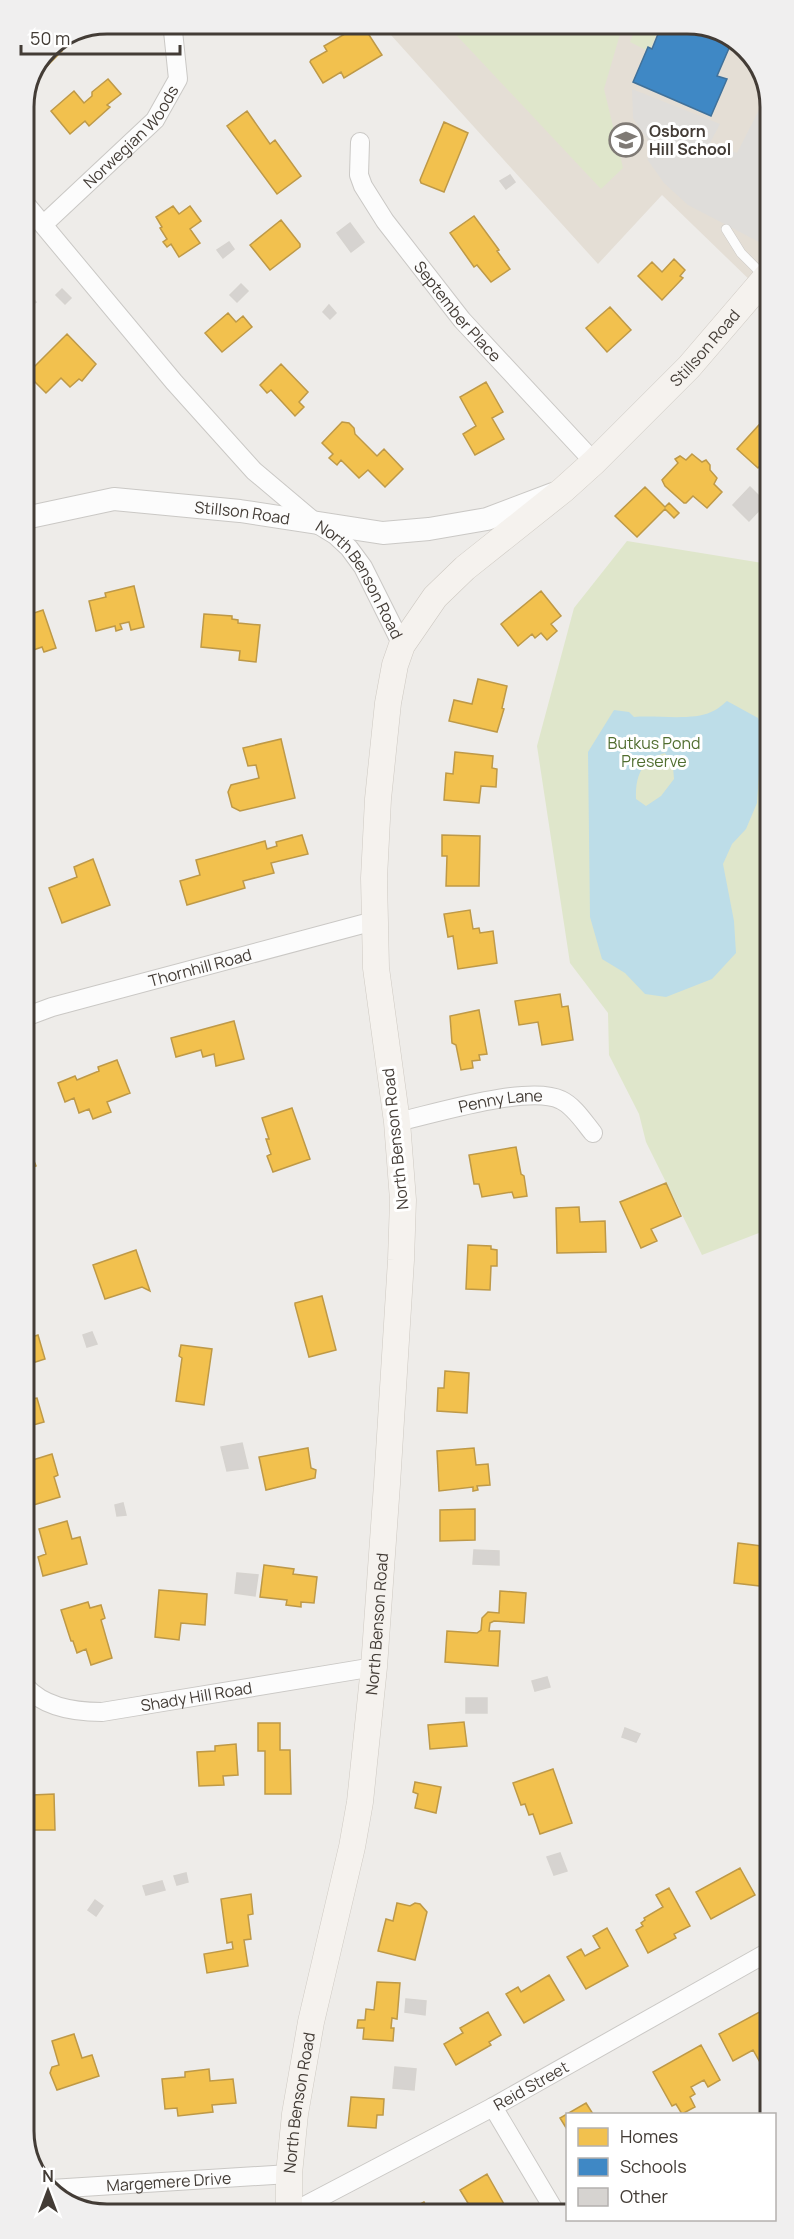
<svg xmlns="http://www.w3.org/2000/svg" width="794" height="2239" font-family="Manrope,sans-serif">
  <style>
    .education { fill: #e4ded5 }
    .green { fill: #dfe6cb }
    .parking { fill: #dfddda }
    .water { fill: #bddde8; fill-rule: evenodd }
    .homes { fill: #f2c14e; stroke: #be9947; stroke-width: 1.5 }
    .schools { fill: #3f88c5; stroke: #40719a; stroke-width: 1.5 }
    .building { fill: #d6d3d0; stroke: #d6d3cf; stroke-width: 1.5 }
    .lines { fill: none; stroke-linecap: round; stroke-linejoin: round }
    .service-casing { stroke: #cac8c5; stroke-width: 10 }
    .minor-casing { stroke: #cac8c5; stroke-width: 20 }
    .tertiary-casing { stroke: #cac8c5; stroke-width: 24 }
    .secondary-casing { stroke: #cec9c2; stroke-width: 27 }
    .service { stroke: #fcfcfc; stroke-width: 9 }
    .minor { stroke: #fcfcfc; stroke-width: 18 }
    .tertiary { stroke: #fcfcfc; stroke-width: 22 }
    .secondary { stroke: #f5f2ee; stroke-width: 26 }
    .labels { text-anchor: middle; stroke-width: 6; stroke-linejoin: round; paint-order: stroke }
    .poi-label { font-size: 16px; font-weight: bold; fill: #433c36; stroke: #fff; text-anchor: start }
    .street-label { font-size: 16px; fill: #433c36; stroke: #fff }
    .park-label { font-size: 16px; fill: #516e30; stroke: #fff }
    .rim { fill: none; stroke: #433c36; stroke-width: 3 }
  </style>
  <rect width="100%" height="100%" fill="#eeece9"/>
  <!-- education -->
  <path class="education" d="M381,24h312l45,17 29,44v191l-9,12 -96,-93 -64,69z"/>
  <!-- green -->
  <path class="green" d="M446,24h177l-19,65 19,79 -22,21z
    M637,24h24l-10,24 -3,-1 -2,3 -16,-8z
    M627,541l141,23 1,665 -67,26 -56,-113 -7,-28 -30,-59 -1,-42 -38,-50 -33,-217 37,-138z"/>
  <!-- parking -->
  <path class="parking" d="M632,89l88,35 -11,21 28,8 30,-59v136l-6,13 -73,-38 -24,-22 -17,-24 8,-8 -22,-33z"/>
  <!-- water -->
  <path class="water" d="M727,701l31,17 4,10 -5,75 -11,26 -14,15 -9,20 11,57 2,32 -24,26 -46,18 -21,-3 -20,-21 -23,-14 -12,-42 -2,-165 26,-42 15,2 5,5c22,-2 59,4 77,-5 6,-2 11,-7 16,-11zM665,753l8,14 1,12 -13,17 -15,10 -10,-7c-1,-23 6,-40 29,-46z"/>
  <!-- homes -->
  <path class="homes" d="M362,24l20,31 -38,23 -3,-6 -18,11 -13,-21 1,-2 16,-9 -3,-5z
    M56,45l6,6 -25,25 12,-28z
    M108,79l13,15 -14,11 3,2 -21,19 -4,-5 -15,13 -19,-23 23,-20 10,12 8,-7v-4z
    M247,111l23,33 5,-4 26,36 -24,18 -50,-68z
    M444,122l24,11 -24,59 -23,-9 -1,-3z
    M173,206l6,8 11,-8 11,15 -11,8 10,14 -21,14 -8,-13 -4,3 -4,-5 4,-3 -7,-11 2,-1 -6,-10z
    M474,216l25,34 -2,1 13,18 -19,13 -14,-17 -3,2 -24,-34z
    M281,220l19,24v3l-30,23 -20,-25z
    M674,259l11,11 -5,6 3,2 -21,22 -24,-24 14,-14 10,10z
    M610,307l21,23 -24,22 -21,-24z
    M228,313l8,9 7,-6 9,11 -30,25 -17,-19z
    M67,334l29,30 -14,17 -3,-2 -9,8 -9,-9 -15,15 -19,-19z
    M281,364l27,28 -9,10 5,5 -9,9 -24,-26 -4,3 -7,-8z
    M486,382l17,30 -11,6 12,21 -29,16 -12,-21 13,-8 -16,-29z
    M768,415v42l-10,11 -21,-19z
    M342,422l7,1 5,5 1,6 22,22 7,-7 19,20 -18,18 -17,-17 -9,8 -18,-18 -4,5 -8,-7 4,-4 -11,-11z
    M692,454l10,8 4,-2 4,5v5l7,8 -3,6 8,8 -15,16 -14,-12 -7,7h-2l-19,-17 -3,-6 16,-17 -3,-4 5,-3 6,4z
    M645,487l20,20 4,-4 10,10 -5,5 -9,-9 -28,28 -22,-21z
    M134,586l10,41 -13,3 -2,-8 -9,2 2,5 -6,2 -1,-5 -19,5 -7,-30 17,-4 -1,-4z
    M541,591l20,25 -10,8 6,7 -10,9 -6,-7 -6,5 -3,-4 -14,12 -17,-22z
    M43,610l13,38 -12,4 -2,-5 -17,6v-37z
    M204,614l28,2v3l6,1v3l22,2 -4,37 -17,-2 1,-9 -39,-4z
    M478,679l29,7 -5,22 2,1 -7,23 -48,-11 5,-21 18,4z
    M281,739l14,59 -55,13 -8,-4 -4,-15 3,-7 28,-7 -3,-13 -8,1 -5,-18z
    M455,752l38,4 -1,12 5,1 -1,18 -15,-1 -2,17 -35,-3 2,-27 7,1z
    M302,835l6,19 -37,9 3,10 -31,8 2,7 -58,17 -7,-24 20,-6 -4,-15 69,-19 2,8 10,-3 -1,-4z
    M442,835l38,1 -1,50h-33l1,-30h-5z
    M93,859l17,46 -48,18 -13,-35 28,-11 -3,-10z
    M470,910l3,19 6,-1 1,5 13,-2 4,32 -39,6 -5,-33 -5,1 -4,-23z
    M560,994l2,13 6,-1 5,34 -31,5 -4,-23 -19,3 -4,-24z
    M479,1010l8,44 -8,1 1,5 -8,1 1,7 -12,2 -5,-25 -4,-2 -2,-27z
    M234,1021l10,38 -28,7 -2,-12 -11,3 -2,-7 -25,7 -5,-19z
    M117,1060l13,33 -23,9 4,10 -18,7 -4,-10 -10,4 -5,-15 -9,4 -7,-19 17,-7 2,4 22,-9 -1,-4z
    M292,1108l18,51 -37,13 -6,-16 4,-2 -5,-15h3l-7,-21z
    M26,1142l10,24 -10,5z
    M516,1147l5,27 3,2 3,20 -13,2 -2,-6 -30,5 -3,-13h-5l-5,-29z
    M666,1183l15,33 -30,13 6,12 -16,7 -21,-46z
    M579,1207l1,15 25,-1 1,31 -49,1 -1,-45z
    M468,1245l23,1v3l6,1v16h-6l-1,24 -24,-1z
    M136,1250l14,41 -8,-4 -37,12 -12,-34z
    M322,1296l14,54 -27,7 -14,-52v-2z
    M26,1326l3,12 9,-3 7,24 -19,6z
    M181,1345l31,4 -8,56 -28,-4 6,-43 -3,-2z
    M445,1371l24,2 -2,40 -30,-2 1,-23h6z
    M26,1385l4,14 7,-1 7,24 -18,5z
    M308,1448l3,20 5,2 -1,8 -49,12 -7,-33z
    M474,1448l2,17 12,-1 2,21 -13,1 1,4 -5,1v-4l-34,4 -2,-40z
    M52,1454l6,21 -4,2 6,20 -30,9 -4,-14v-30z
    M475,1509v31l-35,1v-31z
    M67,1521l5,18 8,-2 7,27 -44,12 -5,-19 8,-3 -7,-25z
    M738,1543l31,4v40l-35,-4z
    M264,1565l30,4 -1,5 24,3 -3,26 -13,-1v5l-15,-2 1,-5 -27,-3z
    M159,1590l48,4 -2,31 -24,-2 -2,17 -24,-3z
    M500,1591l26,2 -2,30 -30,-2 -4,2 -1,8h11l-2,35 -53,-4 2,-31 30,2 4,-3 1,-12 6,-6 11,1z
    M88,1602l2,6 11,-3 4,13 -4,2 11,38 -21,7 -5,-16 -9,4 -4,-12h-2l-10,-31z
    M464,1722l3,24 -37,3 -2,-24z
    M258,1723h22v27h10l1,44h-26v-43h-7z
    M236,1744l2,31 -15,1 1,9 -25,1 -2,-34 18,-1v-5z
    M553,1769l19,54 -32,11 -7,-20 -4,1 -4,-11 -4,1 -8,-22z
    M415,1782l26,5 -5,26 -21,-5 3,-14 -5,-2z
    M54,1794l1,36h-29v-29h6v-6z
    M740,1868l15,27 -44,24 -15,-27z
    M669,1888l21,38 -16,8 2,4 -28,15 -12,-23 7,-4 -2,-3 4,-3 -1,-2 19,-11 -7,-12z
    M251,1894l2,20 -5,1 3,24 -7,1 4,26 -41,7 -3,-19 29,-5 -1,-7 -5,1 -6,-44z
    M397,1903l13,3 5,-3 5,1 7,8 -12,48 -37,-9 8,-32 7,2z
    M607,1928l21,38 -42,23 -19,-32 14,-8 4,7 15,-8 -7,-12z
    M549,1975l15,25 -40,23 -18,-29 12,-7 3,5z
    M377,1982l23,1 -3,36 -5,-1 -1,10h3l-1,13 -30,-2 1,-11h-7l1,-8h7l1,-11 8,1z
    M765,2009l5,8v41l-9,6 -8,-14 -20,11 -14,-27z
    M488,2012l13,23 -12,7 2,3 -35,20 -12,-21 19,-11 -3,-5z
    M74,2034l8,24 10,-3 7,21 -42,14 -7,-17 2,-6 7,-2 -7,-24z
    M701,2045l19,35 -12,7 -4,-7 -13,7 4,7 -5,3 5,10 -13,7 -6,-10 -4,2 -19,-34z
    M209,2069l1,12 23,-2 3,24 -24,2 1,7 -35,4 -1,-8 -12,1 -3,-30 23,-2v-5z
    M351,2097l33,2 -1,16h-6l-1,13 -28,-2z
    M586,2103l7,11h-25v17l-8,-13z
    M487,2174l22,39h-35l-14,-23z
    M424,2202l6,11h-27z"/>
  <!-- schools -->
  <path class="schools" d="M662,24h31l40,15 -16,37 10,3 -16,37 -78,-34 15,-35 4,2z"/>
  <!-- building -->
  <path class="building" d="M510,175l5,7 -9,7 -6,-8z
    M350,223l14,19 -13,10 -14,-19z
    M229,242l5,7 -11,9 -6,-8z
    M241,284l7,7 -11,11 -7,-7z
    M24,287l12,15 -12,9z
    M62,289l9,9 -6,6 -9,-9z
    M329,305l7,8 -6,6 -7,-7z
    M750,487l16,16 -17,18 -16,-16z
    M92,1332l5,12 -10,3 -4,-12z
    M242,1443l6,25 -21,3 -6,-24z
    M123,1503l3,12 -9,1 -2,-11z
    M474,1550l25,1v14l-26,-1z
    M237,1573l21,2 -3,21 -20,-3z
    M547,1677l3,10 -15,4 -3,-10z
    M466,1698h21v15h-21z
    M625,1728l15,6 -4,8 -14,-5z
    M560,1853l7,18 -13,4 -7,-18z
    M186,1873l2,9 -11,3 -3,-9z
    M162,1881l3,9 -19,5 -3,-9z
    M95,1900l8,6 -7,10 -8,-6z
    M406,1999l20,2 -1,14 -20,-3z
    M395,2067l21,2 -2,21 -21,-2z"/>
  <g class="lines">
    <!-- service casing -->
    <g class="service-casing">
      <path id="service" d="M726,229l15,24 23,23"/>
    </g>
    <!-- minor casing -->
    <g class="minor-casing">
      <g id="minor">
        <path id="s1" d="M360,142l-1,33 4,11 22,35 77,99 132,142"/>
        <path id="s2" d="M24,202l150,180 80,89 63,53 18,11 14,13 14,19 39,78"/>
        <path id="s3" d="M44,224l111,-104 23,-41 -5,-48"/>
        <path id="s4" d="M25,1017l27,-10 322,-86"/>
        <path id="s5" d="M397,1122c37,-8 132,-38 164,-22 13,6 23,22 32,33"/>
        <path id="s6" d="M26,1687c19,21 49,25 76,25l272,-45"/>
        <path d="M493,2107l63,106"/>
        <path id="s7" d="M51,2189l238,-15"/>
        <path id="s8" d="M289,2214l204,-107 277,-156"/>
      </g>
    </g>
    <!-- tertiary casing -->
    <g class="tertiary-casing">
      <g id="tertiary">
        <path id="s9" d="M25,518l89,-19 126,12 143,22 46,-4 58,-10 66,-25"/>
      </g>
    </g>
    <!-- secondary casing -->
    <g class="secondary-casing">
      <g id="secondary">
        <path id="s10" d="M289,2214v-40l6,-60 16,-92 41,-175 8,-45 14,-135 13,-183 14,-224 2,-60 -6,-78 -21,-154 -2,-90 4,-79 10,-96 7,-38 7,-20 33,-48 30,-29 98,-78 31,-28 95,-95 78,-91"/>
      </g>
    </g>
    <!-- service -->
    <use href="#service" class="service"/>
    <!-- minor -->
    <use href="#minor" class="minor"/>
    <!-- tertiary -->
    <use href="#tertiary" class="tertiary"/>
    <!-- secondary -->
    <use href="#secondary" class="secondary"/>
  </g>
  <!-- icons -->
  <defs>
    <g id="school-ring" transform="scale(1.725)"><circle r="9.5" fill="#fff" stroke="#7f7a75" stroke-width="1.5"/><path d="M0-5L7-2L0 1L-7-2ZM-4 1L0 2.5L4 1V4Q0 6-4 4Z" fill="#7f7a75"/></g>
  </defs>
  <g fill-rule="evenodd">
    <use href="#school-ring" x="626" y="140"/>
  </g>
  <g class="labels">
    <!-- poi labels -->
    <g class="poi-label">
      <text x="649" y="137">Osborn<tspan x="649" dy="18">Hill School</tspan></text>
    </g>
    <!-- street labels -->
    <g class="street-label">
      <text dy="6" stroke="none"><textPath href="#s3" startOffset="124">Norwegian Woods</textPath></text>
      <text dy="6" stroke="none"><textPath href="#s1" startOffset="202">September Place</textPath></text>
      <text dy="6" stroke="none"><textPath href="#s10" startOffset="2008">Stillson Road</textPath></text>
      <text dy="6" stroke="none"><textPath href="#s9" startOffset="220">Stillson Road</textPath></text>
      <text dy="6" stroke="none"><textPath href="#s2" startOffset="508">North Benson Road</textPath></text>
      <text dy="6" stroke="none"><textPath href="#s4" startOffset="182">Thornhill Road</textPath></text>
      <text dy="6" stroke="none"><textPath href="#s5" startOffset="106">Penny Lane</textPath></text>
      <text transform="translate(395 1139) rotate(-96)" y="6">North Benson Road</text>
      <text dy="6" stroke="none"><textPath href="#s10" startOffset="598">North Benson Road</textPath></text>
      <text dy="6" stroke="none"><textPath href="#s6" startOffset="178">Shady Hill Road</textPath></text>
      <text dy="6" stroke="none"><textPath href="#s8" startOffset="274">Reid Street</textPath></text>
      <text dy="6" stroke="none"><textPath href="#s10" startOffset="112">North Benson Road</textPath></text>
      <text dy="6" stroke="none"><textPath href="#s7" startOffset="118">Margemere Drive</textPath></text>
    </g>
    <!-- park labels -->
    <g class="park-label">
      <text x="654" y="749">Butkus Pond<tspan x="654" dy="18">Preserve</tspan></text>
    </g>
  </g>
  <!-- crop -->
  <path d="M0 0H794V2239H0ZM107 34H687A73 73 0 0 1 760 107V2131A73 73 0 0 1 687 2204H107A73 73 0 0 1 34 2131V107A73 73 0 0 1 107 34Z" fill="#f0efef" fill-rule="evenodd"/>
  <path class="rim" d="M107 34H687A73 73 0 0 1 760 107V2131A73 73 0 0 1 687 2204H107A73 73 0 0 1 34 2131V107A73 73 0 0 1 107 34Z"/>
  <!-- legend -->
  <rect x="566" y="2113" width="210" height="108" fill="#ffffff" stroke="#b4b1af" stroke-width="1.5"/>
  <rect x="578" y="2128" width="30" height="18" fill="#f2c14e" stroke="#b4b1af" stroke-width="1.5"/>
  <text x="620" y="2143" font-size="18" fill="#433c36">Homes</text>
  <rect x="578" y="2158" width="30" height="18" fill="#3f88c5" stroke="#b4b1af" stroke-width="1.5"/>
  <text x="620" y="2173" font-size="18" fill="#433c36">Schools</text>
  <rect x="578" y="2188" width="30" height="18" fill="#d6d3d0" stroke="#b4b1af" stroke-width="1.5"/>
  <text x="620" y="2203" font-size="18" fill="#433c36">Other</text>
  <!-- north arrow -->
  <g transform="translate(48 2191)" stroke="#ffffff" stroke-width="4.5" paint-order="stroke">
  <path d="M0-4.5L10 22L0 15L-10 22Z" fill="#433c36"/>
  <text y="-9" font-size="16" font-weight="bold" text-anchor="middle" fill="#433c36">N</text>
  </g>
  <!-- scale -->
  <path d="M21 45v9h159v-9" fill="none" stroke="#433c36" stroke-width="3"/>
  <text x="30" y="45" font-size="18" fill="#433c36" stroke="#ffffff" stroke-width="4.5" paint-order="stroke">50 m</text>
</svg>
